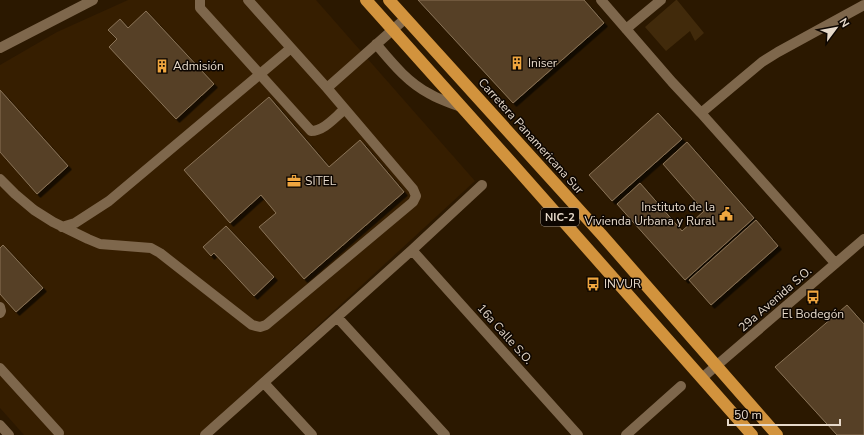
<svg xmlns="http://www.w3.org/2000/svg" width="864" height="435" font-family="'Nunito Sans',sans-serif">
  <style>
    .built { fill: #361e00 }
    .green { fill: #412a0b }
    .building { fill: #564126; stroke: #8a7357; filter: url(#shadow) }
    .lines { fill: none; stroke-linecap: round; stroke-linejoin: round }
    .minor { stroke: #7e674c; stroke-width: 10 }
    .highway { stroke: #d2933d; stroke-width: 12 }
    .labels { text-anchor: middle; stroke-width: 3; stroke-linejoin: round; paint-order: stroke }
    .shield { fill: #0d0601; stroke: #a59a8e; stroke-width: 1 }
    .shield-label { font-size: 11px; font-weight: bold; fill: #e6d9ca }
    .poi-label { font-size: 12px; fill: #e6d9ca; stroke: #0d0601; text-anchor: start }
    .street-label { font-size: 12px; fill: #e6d9ca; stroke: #0d0601 }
  </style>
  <defs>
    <filter id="shadow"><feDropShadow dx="3.5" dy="3.5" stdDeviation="0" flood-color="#0009"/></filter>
  </defs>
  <rect width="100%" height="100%" fill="#2b1800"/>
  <!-- built -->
  <path class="built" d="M128,0h188l159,181 -276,254h-175l-24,-27v-343l57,-33z"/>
  <!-- green -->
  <path class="green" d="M676,0h1l27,33 -9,8 -5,-10 -24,20 -21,-24z"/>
  <!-- building -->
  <path class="building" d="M418,0h166l20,23 -91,80z
    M146,11l68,73 -38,35 -67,-72 8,-8 -9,-9 12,-11 8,9z
    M0,90l68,76 -31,28 -37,-42z
    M269,97l60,70 31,-27 44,52 -100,87 -45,-52 17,-14 -15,-18 -31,28 -46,-53z
    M658,113l24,26 -70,62 -23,-26z
    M687,142l67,76 -69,62 -68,-76 23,-21 42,48 22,-20 -41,-47z
    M756,220l22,26 -67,59 -22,-25z
    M226,226l48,51 -20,19 -40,-43 -3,3 -8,-9z
    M3,245l40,43 -27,24 -16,-18v-46z
    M847,305l17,19v111h-27l-62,-68z"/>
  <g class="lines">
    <!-- minor -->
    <path class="minor" d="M200,0v8l111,123c13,0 24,-14 34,-22
      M601,0l71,82 29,31 134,150
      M626,29l35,-29
      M376,44c16,19 32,39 54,50 10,6 21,9 31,13
      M0,48l93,-48
      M327,88l79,-70
      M701,113l61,-51 16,-10 86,-47
      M0,179l15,15 19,16 19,12 35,17 12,5 51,4 9,5 92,72 8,2 6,-2 147,-123 3,-6 -3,-7 -86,-101 -79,-88
      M62,227l13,-4 34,-22 182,-153
      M412,250l166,185
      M0,307l1,4 -1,2
      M337,317l108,118
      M0,368l59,65
      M702,378l162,-139
      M264,383l48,52
      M0,425l9,10
      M205,435l207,-185 70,-65
      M626,435l55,-49"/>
    <!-- highway -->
    <path class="highway" d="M366,0l144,161 242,274
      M389,0l212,234 176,201"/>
  </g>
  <!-- icons -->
  <defs>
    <g id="building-bare" transform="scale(1.08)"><path d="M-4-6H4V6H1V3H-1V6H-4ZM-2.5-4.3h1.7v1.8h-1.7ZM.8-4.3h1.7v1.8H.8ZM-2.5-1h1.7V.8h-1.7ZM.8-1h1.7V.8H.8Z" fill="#f0a63f" stroke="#0d0601" stroke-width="2.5" paint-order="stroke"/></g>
    <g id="office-bare" transform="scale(1.08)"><path d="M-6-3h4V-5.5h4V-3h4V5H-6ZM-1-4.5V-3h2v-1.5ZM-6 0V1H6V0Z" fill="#f0a63f" stroke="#0d0601" stroke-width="2.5" paint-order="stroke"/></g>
    <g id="civic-bare" transform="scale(1.08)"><path d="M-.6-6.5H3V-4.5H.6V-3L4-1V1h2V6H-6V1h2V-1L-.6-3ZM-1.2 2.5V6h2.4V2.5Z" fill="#f0a63f" stroke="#0d0601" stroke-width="2.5" paint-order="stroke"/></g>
    <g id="bus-bare" transform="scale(1.08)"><path d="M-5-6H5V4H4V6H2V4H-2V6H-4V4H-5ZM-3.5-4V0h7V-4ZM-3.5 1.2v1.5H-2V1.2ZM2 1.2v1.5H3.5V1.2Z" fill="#f0a63f" stroke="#0d0601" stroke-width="2.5" paint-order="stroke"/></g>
  </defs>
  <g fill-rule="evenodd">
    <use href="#building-bare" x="517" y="63"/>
    <use href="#building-bare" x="162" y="66"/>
    <use href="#office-bare" x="294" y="181"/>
    <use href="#civic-bare" x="726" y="214"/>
    <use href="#bus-bare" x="593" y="284"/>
    <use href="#bus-bare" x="813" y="297"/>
  </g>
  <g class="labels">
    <!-- shield labels -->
    <rect class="shield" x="541" y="208" width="38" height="18" rx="3"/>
    <g class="shield-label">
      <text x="560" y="221">NIC-2</text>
    </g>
    <!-- poi labels -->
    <g class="poi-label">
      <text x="528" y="67">Iniser</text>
      <text x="173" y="70">Admisión</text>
      <text x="305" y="185">SITEL</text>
      <text x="715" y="211" text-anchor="end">Instituto de la<tspan x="715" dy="14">Vivienda Urbana y Rural</tspan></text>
      <text x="604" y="288">INVUR</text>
      <text x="813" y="318" text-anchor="middle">El Bodegón</text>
    </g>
    <!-- street labels -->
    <g class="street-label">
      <text transform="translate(531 136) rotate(48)" y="4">Carretera Panamericana Sur</text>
      <text transform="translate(775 299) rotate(-41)" y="4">29a Avenida S.O.</text>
      <text transform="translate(505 334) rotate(48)" y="4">16a Calle S.O.</text>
    </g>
  </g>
  <!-- north arrow -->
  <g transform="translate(836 28) rotate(58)" stroke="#0d0601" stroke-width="3" paint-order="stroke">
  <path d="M0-3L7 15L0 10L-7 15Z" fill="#e6d9ca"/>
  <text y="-6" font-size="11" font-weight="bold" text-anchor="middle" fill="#e6d9ca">N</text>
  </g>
  <!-- scale -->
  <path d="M728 419v6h112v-6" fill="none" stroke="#e6d9ca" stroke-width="2"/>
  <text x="734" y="419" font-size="12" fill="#e6d9ca" stroke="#0d0601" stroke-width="3" paint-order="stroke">50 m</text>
</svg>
